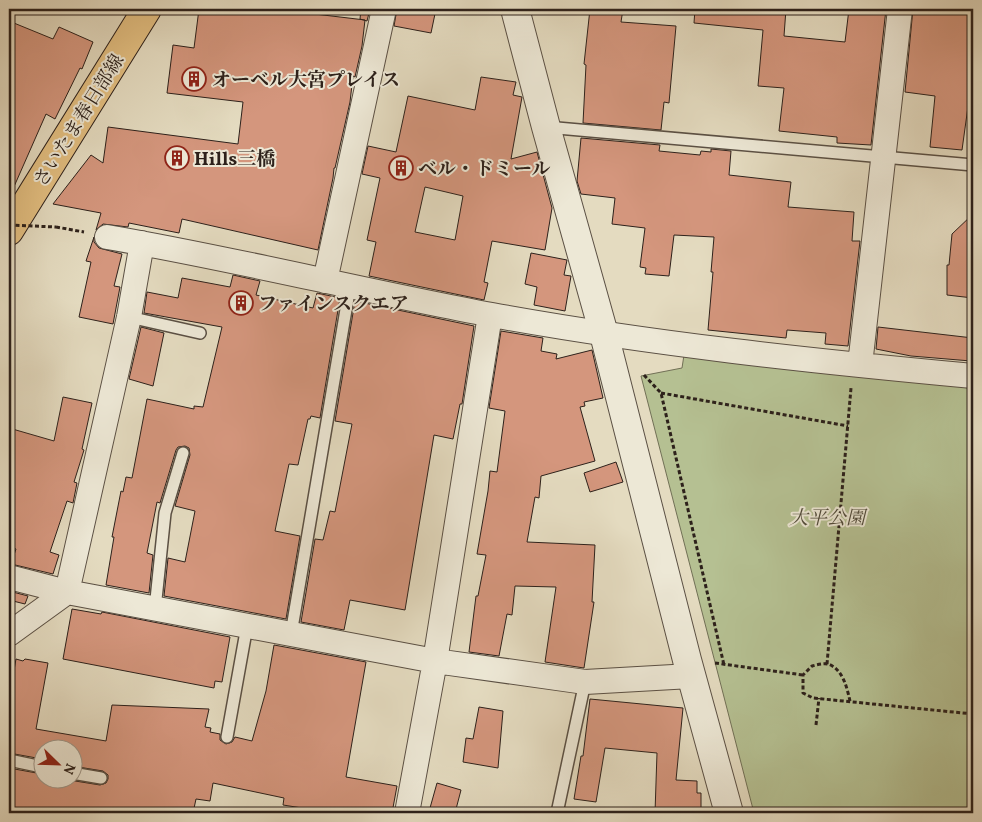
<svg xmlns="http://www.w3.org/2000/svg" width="982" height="822" font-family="Vollkorn,'Noto Serif JP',serif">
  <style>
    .green { fill: #b5c092; stroke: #717056 }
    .building { fill: #d4967d; stroke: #2d211b; fill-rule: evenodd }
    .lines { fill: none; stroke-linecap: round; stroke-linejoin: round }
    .service-casing { stroke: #5b5044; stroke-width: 14 }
    .minor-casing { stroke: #5b5044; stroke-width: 26 }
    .tertiary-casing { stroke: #5b5044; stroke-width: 30 }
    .primary-casing { stroke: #2d211b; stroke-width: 30 }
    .path { stroke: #2d211b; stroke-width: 3; stroke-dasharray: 4 2.5; stroke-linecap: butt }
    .service { stroke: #ede8d6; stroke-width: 11 }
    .minor { stroke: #ede8d6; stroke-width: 24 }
    .tertiary { stroke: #ede8d6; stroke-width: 28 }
    .primary { stroke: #e2be80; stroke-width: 28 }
    .path-bridge { stroke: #2d211b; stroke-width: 3; stroke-dasharray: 4 2.5; stroke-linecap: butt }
    .labels { text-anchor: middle; stroke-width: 4; stroke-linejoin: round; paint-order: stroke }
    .poi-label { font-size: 19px; font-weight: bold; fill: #2d211b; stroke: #ede8d6; text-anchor: start }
    .street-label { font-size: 19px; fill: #2d211b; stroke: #ede8d6 }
    .park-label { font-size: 19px; font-style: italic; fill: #4f4939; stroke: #ede8d6 }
  </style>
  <rect width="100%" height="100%" fill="#e4dbc0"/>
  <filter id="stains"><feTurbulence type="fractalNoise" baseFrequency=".004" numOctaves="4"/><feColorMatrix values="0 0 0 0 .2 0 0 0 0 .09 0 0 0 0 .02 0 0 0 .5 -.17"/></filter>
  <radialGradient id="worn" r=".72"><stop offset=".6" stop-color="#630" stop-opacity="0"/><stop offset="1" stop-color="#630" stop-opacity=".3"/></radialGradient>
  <!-- green -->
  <path class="green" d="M684,355l289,31v427h-219l-113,-437 41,-8z"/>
  <!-- building -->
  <path class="building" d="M199,9h74l92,11 -3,26 -7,31 -2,-1 -3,26 -15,66h-1l-1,10 -15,72 -136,-31 -3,14 -50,-10 -1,4 -25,-3 -7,6 5,-17 -48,-9 38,-49 12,8 5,-36 130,17 5,-42 -76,-9 6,-48 21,3z
    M361,9h9l-3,12 -7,-2z
    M397,9h39l-5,24 -37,-7z
    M590,9h33l-2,13 55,4 -7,77 -5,-1 -3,28 -78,-7 3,-58 -2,-1z
    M695,9h91l-2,27 61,6 4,-33h37l-15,136 -34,-2v-6l-58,-6 5,-43 -26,-2 5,-56 -69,-7z
    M913,9h60l-3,83 -8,58 -32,-3 5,-51 -30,-4z
    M9,21l44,18 6,-12 34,15 -11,27 -2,-1 -25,51 -9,-5 -37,84z
    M481,77l35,5 -3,13 9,2 -11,62 26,-7 15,56 -7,42 -53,-9 -8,41 4,1 -4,17 -115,-24 7,-34 -9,-2 13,-62 -18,-4 6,-28 28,6 12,-56 67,14zM425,187l38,9 -8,44 -40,-8z
    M581,138l79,7 -1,6 41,4 1,-4 10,1v-3l20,2 -2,24 62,7 -3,25 66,5 -2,29h8l-12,105 -23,-2 1,-11 -39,-3 -1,8 -78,-8 5,-58h-2l3,-35 -40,-2 -5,41 -24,-2 1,-6 -6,-1 5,-39 -33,-4 3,-26 -34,-4 -4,-13z
    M973,214v84l-26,-3v-30h2l3,-31z
    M94,237v5l5,6 23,6 -8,32 6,1 -7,37 -34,-7 12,-55 -5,-1z
    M531,253l36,7 -3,15 7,1 -6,35 -31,-6 3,-18 -12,-3z
    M233,275l27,6 -4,14 57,13 4,-15 23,5 -20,120 -9,-2 -1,3h-2l-10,46 -9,-1 -14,67 25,5 -14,83 -122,-23 4,-38 17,4 10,-51 -20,-5 15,-51 -1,-7 -4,-2 -7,1 -2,3 -16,53 -3,-1 -10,51 6,2 -4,38 -43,-8 8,-48h-2l9,-46 2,1 3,-15 6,1 15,-79 47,10v-3l9,1 19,-80 -78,-14 3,-21 31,6 4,-20 48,9z
    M355,301l119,25 -12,78h-2l-7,35 -19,-4 -29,175 -55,-10 -6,30 -43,-8 14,-83 8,1 7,-29 5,1 17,-88 -17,-3z
    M141,327l23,6 -11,53 -24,-7z
    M878,327l95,11 -2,23 -60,-5 -35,-7z
    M501,331l42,7 -2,13 16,3 -1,5 36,-9 11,48 -19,4 1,4 -5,1 15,54 -54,15 -2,22 -4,-1 -8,45 68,3 -3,57h2l-10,66 -39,-6 11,-75 -41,-1 -3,29 -5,-1 -8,42 -30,-4 7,-56h2l8,-41 -9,-1 11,-63 2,-20 7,1 8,-61 -16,-3z
    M63,397l29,6 -10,46 2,1 -10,32 3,1 -4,20 -6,-2 -17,51 9,3 -6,19 -42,-10 5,-15 -5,-2 3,-11 -5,-1v-107l45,13z
    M616,462l7,20 -33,10 -6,-19z
    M9,591l19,5 -3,8 -16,-4z
    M72,609l29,5 1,-2 128,25 -8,45 -7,-1 -1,7 -151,-29z
    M274,645l92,17 -20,115 51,9 -5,27h-58l-51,-8 1,-7 -71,-15 -3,18 -14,-2 -3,14h-184v-45l33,6v6h27l31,5 6,-2 2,-4v-4l-5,-4 -31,-5v-16h-30v9l-33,-6v-54l7,-40 7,2 2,-2 23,4 -12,66 70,12 6,-36 97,4 -4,18 6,1 -1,4 10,2v6l6,4 6,-2 3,-5 17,4 14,-50z
    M590,699l93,9 -7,72 21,1v12h4v20h-46l2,-60 -52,-5 -9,54 -22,-3 7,-43h2z
    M479,707l24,4 -5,57 -35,-6 3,-24 7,1z
    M437,783l24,7 -6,23 -25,-5z"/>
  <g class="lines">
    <!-- service casing -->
    <g class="service-casing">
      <path id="service" d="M546,127l427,38
        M129,317l71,16
        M155,609l10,-96 18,-60
        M291,634l59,-348
        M227,737l20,-111
        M9,760l33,7
        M72,773l29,5
        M557,813l28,-131"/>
    </g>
    <!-- minor casing -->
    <g class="minor-casing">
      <path id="minor" d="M107,237c129,22 256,54 385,78 159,29 320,46 481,61
        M325,281l59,-272
        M860,365l40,-356
        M9,577l58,15 368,69 150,21 106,-6
        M9,634l58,-42 62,-275 13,-74
        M407,813l28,-152 55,-346"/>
    </g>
    <!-- tertiary casing -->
    <g class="tertiary-casing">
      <path id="tertiary" d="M515,9l31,118 58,207 83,326 42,153"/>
    </g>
    <!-- primary casing -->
    <g class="primary-casing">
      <path id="primary" d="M9,231l138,-222"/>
    </g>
    <!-- path -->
    <path class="path" d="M56,227l28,5
      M644,375l17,18 63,272
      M661,393l187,33
      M715,663l88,12
      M827,664l24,-276
      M850,701c-3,-13 -7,-32 -22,-37 -5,-1 -12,1 -16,2l-9,9v18l10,5 160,16
      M816,725l3,-27"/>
    <!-- service -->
    <use href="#service" class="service"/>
    <!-- minor -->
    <use href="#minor" class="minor"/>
    <!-- tertiary -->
    <use href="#tertiary" class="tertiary"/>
    <!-- primary -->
    <use href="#primary" class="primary"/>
    <!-- path-bridge -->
    <path class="path-bridge" d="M9,225l47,2"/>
  </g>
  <!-- icons -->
  <defs>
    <g id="building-ring" transform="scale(1.25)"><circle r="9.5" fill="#ede8d6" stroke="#8f2418" stroke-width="1.5"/><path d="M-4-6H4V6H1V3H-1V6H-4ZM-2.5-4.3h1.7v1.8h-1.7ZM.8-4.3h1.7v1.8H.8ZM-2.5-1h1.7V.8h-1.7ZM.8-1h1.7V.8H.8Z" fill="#8f2418"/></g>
  </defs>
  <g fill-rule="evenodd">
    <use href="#building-ring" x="194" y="79"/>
    <use href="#building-ring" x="177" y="158"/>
    <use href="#building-ring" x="401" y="168"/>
    <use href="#building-ring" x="241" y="303"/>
  </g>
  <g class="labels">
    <!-- poi labels -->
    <g class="poi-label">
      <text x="212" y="86">オーベル大宮プレイス</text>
      <text x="194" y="165">Hills三橋</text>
      <text x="418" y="175">ベル・ドミール</text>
      <text x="258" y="310">ファインスクエア</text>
    </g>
    <!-- street labels -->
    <g class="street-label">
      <text transform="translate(78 120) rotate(-58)" y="7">さいたま春日部線</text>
    </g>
    <!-- park labels -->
    <g class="park-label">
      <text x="827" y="524">大平公園</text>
    </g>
  </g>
  <!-- margin -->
  <rect width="982" height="822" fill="none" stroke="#e4dbc0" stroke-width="30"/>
  <rect x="10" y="10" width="962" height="802" fill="none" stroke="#2d211b" stroke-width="2.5"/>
  <rect x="15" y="15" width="952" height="792" fill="none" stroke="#2d211b"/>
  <!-- north arrow -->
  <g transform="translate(58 764) rotate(113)"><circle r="24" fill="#ede8d6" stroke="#a0988b"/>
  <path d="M0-4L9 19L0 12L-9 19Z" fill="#8f2418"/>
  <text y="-8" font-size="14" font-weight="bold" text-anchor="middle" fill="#2d211b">N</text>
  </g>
  <rect width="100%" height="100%" filter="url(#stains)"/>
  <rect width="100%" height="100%" fill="url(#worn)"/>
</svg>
